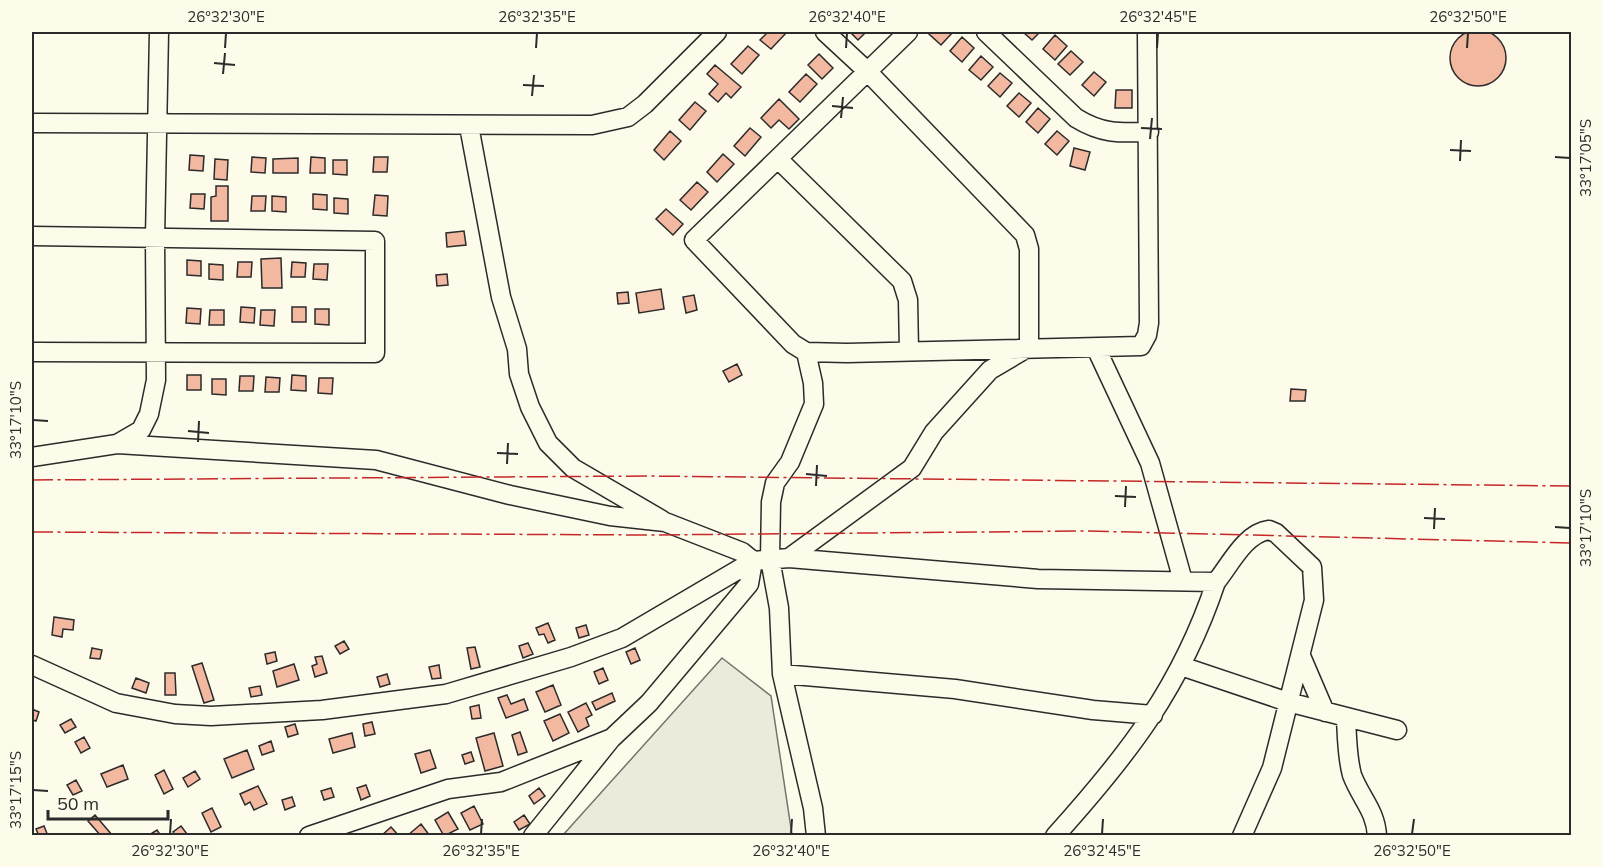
<svg xmlns="http://www.w3.org/2000/svg" width="1603" height="867" font-family="Mulish,sans-serif">
  <style>
    .green { fill: #ecebdb; stroke: #74746e; stroke-width: 1.5 }
    .building { fill: #f2b8a0; stroke: #2b2b2b; stroke-width: 1.5 }
    .lines { fill: none; stroke-linecap: round; stroke-linejoin: round }
    .minor-casing { stroke: #2b2b2b; stroke-width: 21 }
    .minor { stroke: #fdfbea; stroke-width: 18 }
    .power { stroke: #c62828; stroke-width: 1.5; stroke-dasharray: 21 4.5 3 4.5; stroke-linecap: butt }
    .ticks { fill: none; stroke: #2b2b2b; stroke-width: 2 }
    .neatline { fill: none; stroke: #2b2b2b; stroke-width: 2 }
    .ticks-label { font-size: 15px; text-anchor: middle; fill: #2b2b2b }
  </style>
  <rect width="100%" height="100%" fill="#fdfbea"/>
  <!-- green -->
  <path class="green" d="M722,658l49,38 21,139h-229z"/>
  <!-- building -->
  <path class="building" d="M1450 58a28 28 0 1 1 56 0a28 28 0 1 1-56 0Z
    M768,32h19l-16,17 -11,-9z
    M850,32h16l-8,8z
    M932,32h21l-12,13 -12,-11z
    M1023,32h17l-8,8z
    M1055,35l12,11 -12,14 -12,-11z
    M962,37l12,11 -12,14 -12,-11z
    M748,46l11,9 -17,19 -11,-10z
    M1071,51l12,11 -13,13 -12,-11z
    M819,54l14,14 -11,11 -14,-14z
    M981,56l12,11 -12,13 -12,-10z
    M715,65l26,22 -10,11 -5,-5 -8,9 -9,-8 9,-10 -11,-10z
    M1094,72l12,10 -12,14 -12,-11z
    M1000,73l12,10 -12,14 -12,-11z
    M806,74l11,10 -17,18 -11,-10z
    M1116,90h16v18h-17z
    M1019,93l12,10 -12,14 -12,-11z
    M779,99l20,20 -10,10 -10,-9 -8,8 -10,-10z
    M695,102l11,9 -16,19 -11,-10z
    M1038,108l12,11 -12,14 -12,-11z
    M750,128l11,9 -16,19 -11,-10z
    M670,131l11,10 -17,19 -10,-10z
    M1057,131l12,10 -12,14 -12,-11z
    M1074,148l16,4 -5,18 -15,-4z
    M723,154l11,10 -17,18 -10,-10z
    M190,155l14,1 -1,15 -14,-1z
    M252,157l14,1 -1,15 -14,-1z
    M311,157l14,1v15h-15z
    M374,157h14l-1,15h-14z
    M298,158v15h-25v-14z
    M215,159l13,1 -1,20 -13,-1z
    M333,160h14v15l-14,-1z
    M697,182l11,10 -17,18 -11,-10z
    M216,186h12v35h-17v-24l5,-1z
    M191,194h14l-1,15 -14,-1z
    M313,194l14,1v15l-14,-1z
    M375,195l13,1 -1,20 -14,-1z
    M252,196h14l-1,15h-14z
    M272,196l14,1v15l-14,-1z
    M334,198l14,1v15l-14,-1z
    M666,209l17,15 -10,11 -17,-16z
    M464,231l2,14 -19,2 -1,-14z
    M281,258l1,30h-20l-1,-29z
    M187,260l14,1v15l-14,-1z
    M238,262h14l-1,15h-14z
    M292,262l14,1 -1,14h-14z
    M209,264l14,1v15l-14,-1z
    M314,264h14l-1,16 -14,-1z
    M447,274l1,11 -11,1 -1,-11z
    M661,289l3,20 -25,4 -3,-20z
    M628,292l1,11 -11,1 -1,-11z
    M694,295l3,15 -11,3 -3,-16z
    M241,307l14,1 -1,15 -14,-1z
    M292,307h14v15h-14z
    M187,308l14,1 -1,15 -14,-1z
    M315,309h14v16l-14,-1z
    M210,310h14v15h-15z
    M261,310h14l-1,16 -14,-1z
    M737,364l5,11 -13,7 -6,-11z
    M187,375h14v15h-14z
    M292,375l14,1v15l-15,-1z
    M240,376h14l-1,15h-14z
    M266,377l14,1 -1,14h-14z
    M319,378h14l-1,16 -14,-1z
    M212,379h14v16l-14,-1z
    M1291,389l15,1 -1,11h-15z
    M54,617l20,3 -1,10 -10,-1 -1,8 -10,-2z
    M548,623l7,17 -7,3 -4,-9 -5,1 -3,-7z
    M586,625l3,10 -10,3 -3,-10z
    M344,641l5,8 -9,5 -5,-8z
    M528,643l5,11 -10,4 -4,-12z
    M475,647l5,20 -9,2 -4,-21z
    M92,648l10,2 -2,9 -10,-1z
    M635,648l5,12 -9,4 -5,-12z
    M275,652l2,9 -10,3 -2,-10z
    M322,656l5,17 -12,4 -3,-11 5,-2 -2,-7z
    M202,663l12,37 -10,3 -12,-37z
    M294,664l5,16 -22,7 -4,-16z
    M439,665l2,13 -9,1 -3,-12z
    M603,668l5,12 -9,4 -5,-12z
    M165,673h10l1,22h-11z
    M387,674l3,10 -10,3 -3,-10z
    M136,678l13,5 -3,10 -14,-5z
    M553,685l8,20 -16,7 -9,-20z
    M260,686l2,9 -11,2 -2,-9z
    M612,693l3,8 -19,9 -4,-8z
    M507,695l4,9 13,-5 4,11 -22,8 -8,-20z
    M586,703l6,12 -6,3 3,8 -11,6 -10,-20z
    M479,705l2,13 -9,1 -2,-12z
    M32,709l7,3 -3,9 -4,-1z
    M560,714l9,19 -16,8 -9,-20z
    M71,719l5,8 -11,6 -5,-8z
    M372,722l3,12 -10,2 -2,-12z
    M295,724l3,10 -10,3 -3,-10z
    M520,732l7,20 -9,3 -6,-20z
    M352,733l3,14 -22,6 -4,-14z
    M494,733l9,33 -18,5 -9,-33z
    M84,737l6,11 -9,5 -6,-11z
    M271,741l3,10 -12,4 -3,-9z
    M247,750l7,19 -22,9 -8,-19z
    M430,750l6,18 -15,5 -6,-19z
    M471,752l3,9 -9,3 -3,-9z
    M123,765l5,14 -21,8 -6,-13z
    M164,770l9,19 -9,5 -9,-19z
    M195,771l5,8 -12,8 -5,-9z
    M76,780l6,11 -9,4 -6,-10z
    M366,785l4,11 -9,4 -4,-12z
    M258,786l9,18 -13,6 -4,-8 -5,3 -5,-11z
    M331,788l3,9 -10,3 -3,-9z
    M539,788l6,8 -11,8 -5,-8z
    M292,797l3,9 -10,4 -3,-10z
    M474,806l9,18 -13,6 -9,-17z
    M212,808l9,19 -10,5 -9,-19z
    M448,812l10,17 -14,7 -9,-16z
    M95,815l17,20 -11,1 -13,-15z
    M524,815l6,9 -11,6 -5,-8z
    M421,824l9,12h-23z
    M44,826l4,10h-9l-3,-7z
    M181,826l6,8 -11,2 -3,-4z
    M391,827l8,9h-18z
    M157,830l4,6 -12,-1z"/>
  <g class="lines">
    <!-- minor casing -->
    <g class="minor-casing">
      <path id="minor" d="M908,32l-214,208 99,104 13,8 41,1 294,-7 6,-11 2,-12 -2,-291
        M986,32l90,86c26,16 43,15 73,14
        M32,123l560,2 36,-8 17,-13 72,-72
        M469,126l32,171 16,52 2,25 11,33 18,36 25,25 89,52
        M778,159l124,122 6,19 1,51
        M32,236l343,5v112l-343,-1
        M1096,348l54,115 33,118
        M806,352l7,31 1,21 -24,58 -15,21 -4,19 -1,57 9,49 3,66 31,134 3,28
        M117,444l259,16 134,35 100,21 55,6 77,30 11,9 -4,23 -100,119 -37,35 -111,44 -53,7 -139,47
        M32,457l85,-13 24,-14 8,-16 7,-34 -1,-142 4,-206
        M789,558l123,-90 22,-36 56,-62 39,-23v-98l-4,-14 -159,-165 -41,-38
        M1216,582c14,-17 29,-49 53,-52l7,3 36,34 2,33 -42,168 -30,68
        M1301,656l24,56
        M32,665l84,38 59,11 36,2 111,-6 124,-16 125,-37 51,-19 131,-77 36,-3 249,21 178,3c-35,105 -88,173 -161,254
        M1181,666l107,36 109,28
        M782,674l173,15 138,21 60,5
        M1346,718c1,19 1,39 6,57 8,22 24,36 25,61
        M533,836l78,-97"/>
    </g>
    <!-- minor -->
    <use href="#minor" class="minor"/>
    <!-- power -->
    <path class="power" d="M32,480l615,-4 925,10
      M32,532l617,3 439,-4 484,12"/>
  </g>
  <!-- ticks -->
  <path class="ticks" d="M225,48l1,-15M536,48l1,-15M846,48l1,-15M1157,48l1,-15M1467,48l1,-15M214,63l21,2M223,74l2,-21M523,85l21,1M532,96l2,-21M832,106l21,2M841,118l2,-21M1141,128l21,1M1150,139l2,-21M1450,150l21,1M1555,157l15,1M1460,161l1,-21M33,420l15,1M188,431l21,2M198,442l1,-21M497,453l21,1M507,464l1,-21M806,474l21,2M816,486l1,-21M1115,496l21,1M1125,507l1,-21M1424,518l21,1M1555,527l15,1M1434,529l1,-21M33,790l15,1M170,834l1,-15M481,834l1,-15M791,834l1,-15M1102,834l1,-15M1412,834l2,-15"/>
  <!-- border -->
  <rect width="1603" height="867" fill="none" stroke="#fdfbea" stroke-width="66"/>
  <!-- scale -->
  <path d="M48 810v9h120v-9" fill="none" stroke="#2b2b2b" stroke-width="3"/>
  <text x="57" y="810" font-size="18" fill="#2b2b2b" stroke="#fdfbea" stroke-width="4.5" paint-order="stroke">50 m</text>
  <rect x="33" y="33" width="1537" height="801" class="neatline"/>
  <g class="ticks-label">
    <text x="226" y="22">26°32'30"E</text>
    <text x="537" y="22">26°32'35"E</text>
    <text x="847" y="22">26°32'40"E</text>
    <text x="1158" y="22">26°32'45"E</text>
    <text x="1468" y="22">26°32'50"E</text>
    <text transform="translate(1586 158) rotate(-90)" y="5">33°17'05"S</text>
    <text transform="translate(16 420) rotate(-90)" y="5">33°17'10"S</text>
    <text transform="translate(1586 528) rotate(-90)" y="5">33°17'10"S</text>
    <text transform="translate(16 790) rotate(-90)" y="5">33°17'15"S</text>
    <text x="170" y="856">26°32'30"E</text>
    <text x="481" y="856">26°32'35"E</text>
    <text x="791" y="856">26°32'40"E</text>
    <text x="1102" y="856">26°32'45"E</text>
    <text x="1412" y="856">26°32'50"E</text>
  </g>
</svg>
